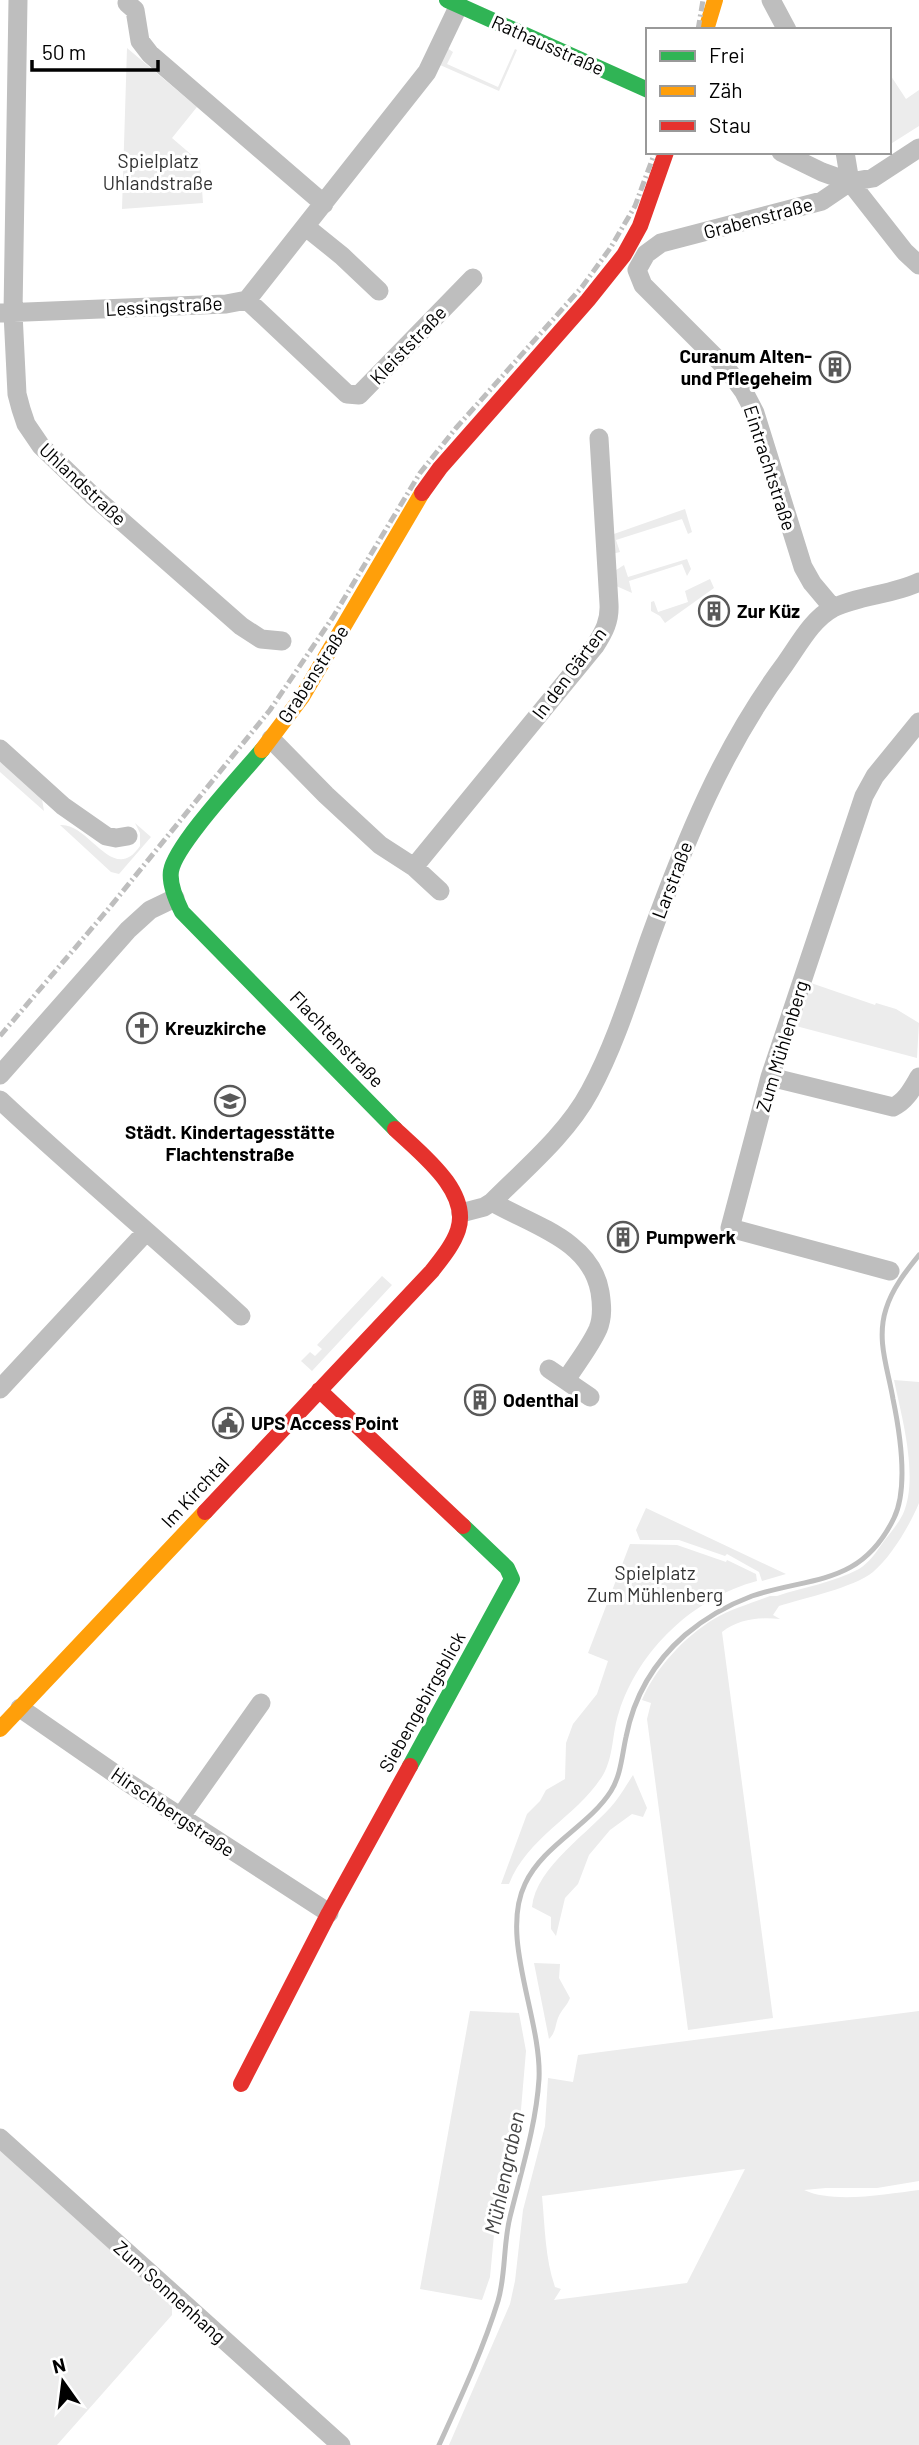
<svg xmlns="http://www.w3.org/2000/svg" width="919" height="2445" font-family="Barlow,sans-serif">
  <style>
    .green { fill: #ececec; fill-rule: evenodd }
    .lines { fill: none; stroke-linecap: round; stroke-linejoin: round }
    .stream { stroke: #bfbfbf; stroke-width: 5 }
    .street { stroke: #bebebe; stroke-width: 19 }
    .fast { stroke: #30b455; stroke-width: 16 }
    .slow { stroke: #ff9f0a; stroke-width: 16 }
    .jam { stroke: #e5322d; stroke-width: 16 }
    .rail { stroke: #bebebe; stroke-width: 5; stroke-dasharray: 10 3.5 2 3.5; stroke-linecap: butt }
    .labels { text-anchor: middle; stroke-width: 6; stroke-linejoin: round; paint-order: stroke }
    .street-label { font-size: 19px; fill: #000; stroke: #fff }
    .park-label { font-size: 19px; fill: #333; stroke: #fff }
    .poi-label { font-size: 19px; font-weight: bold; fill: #000; stroke: #fff; text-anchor: start }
    .water-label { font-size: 21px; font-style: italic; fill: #444; stroke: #fff }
  </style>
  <rect width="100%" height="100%" fill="#fff"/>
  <!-- green -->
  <path class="green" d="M127,48l70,59 -25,31 28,24 3,41 -81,6z
    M447,48l6,4 -6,12 51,23 17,-38 2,1 -18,41 -59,-26z
    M889,73l17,26 13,-9v36l-30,19z
    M685,509l7,23 -4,2 -6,-15 -66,21 4,12 -8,2 -1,-19z
    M687,559l4,10 -4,7 -5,-12 -53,17 3,12 -18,-8 -1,-13 11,-7 4,12z
    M710,579l4,9 -49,35 -5,-7 -9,-5v-9l3,-1 4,11 30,-10 -3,-11z
    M0,759l42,40 2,12 -44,-39z
    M135,823l16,14 -32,37 -8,-2 -51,-47c29,-3 53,61 80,21v-13z
    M811,983l64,22 1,-2 20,6 23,14 -2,35 -121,-32z
    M382,1276l10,9 -80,86 -11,-10 9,-9 5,4 7,-7 -5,-4z
    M894,1380l25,2v121c-9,22 -28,54 -46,69 -20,16 -69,26 -94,34l-6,9 7,4c-21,-2 -41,0 -58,13l51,386 -85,12 -41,-311 4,-16 -9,-3c13,-31 42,-63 72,-81 17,-10 38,-16 56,-23h7c26,-9 56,-13 82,-27 11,-7 18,-18 25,-28 7,-9 14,-17 19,-27 16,-36 -1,-96 -9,-134z
    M646,1508l140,66 -24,7 -3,-9 -32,-18 -2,2 -46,-16h-39l-4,-10z
    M630,1544l47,1 49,17 1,-2 29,14 1,7c-64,17 -118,69 -138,131 -7,20 -5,44 -16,63 -25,41 -75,61 -94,109h-8l26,-70 13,-13 6,-11 19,-11 1,-36 7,-19 24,-30 11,-33 -20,-8z
    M633,1775l14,33 -4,9 -11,-3 -22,16 -21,25 -11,29 -13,14 -9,38 -5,-7v-12l-19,-10c4,-41 59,-75 83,-105 7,-9 12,-18 18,-27z
    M534,1963l26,1 -1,14 11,20c-3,8 -9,12 -12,20 -3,8 -2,14 -9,21z
    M470,2011l49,2 7,38 -6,70 -25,103 -5,53 -8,23 -62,-11z
    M919,2011v170l-42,7h-51l-22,2c30,14 82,4 115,0v255h-470l61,-141 5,-23 8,-71 22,-84 3,-48 25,4 5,-27zM745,2169l-58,114 -133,17 7,-11 -6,-2c-10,-29 -10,-60 -13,-91z
    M0,2145l172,155v15l-115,130h-57z"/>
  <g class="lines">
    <!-- stream -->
    <path class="stream" d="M439,2445c21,-46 44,-95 59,-144 8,-27 5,-56 12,-84 11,-45 26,-91 29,-138 3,-60 -40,-141 -14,-195 18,-39 64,-58 86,-93 10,-16 11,-36 15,-54 8,-41 28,-75 59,-102 20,-17 43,-30 67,-39 60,-20 109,-10 142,-78 15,-31 6,-85 -1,-119 -5,-30 -17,-59 -7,-90 6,-20 20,-38 33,-54"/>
    <!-- street -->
    <path class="street" d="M18,0l-5,313 4,81 4,15 5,15 15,22 51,49 149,131 20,13 21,2
      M771,0l16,30
      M127,3l8,7 5,31 10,13 174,150
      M781,152l41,20 28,10 55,70 14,13
      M845,152l5,30
      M306,227l36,29 37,35
      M247,300l100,94 12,1 114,-117
      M1,313l225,-9 21,-4 180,-228 32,-67
      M833,608l-21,-25 -9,-16 -48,-154 -11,-21 -16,-22 -85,-85 -6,-15 9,-16 15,-11 161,-42 28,-19 23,-4 46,-30
      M271,739l55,56 54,50 34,22 26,24
      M0,749l63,57 43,30 10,2 12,-2
      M414,867l181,-221c9,-14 15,-25 14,-42l-10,-166
      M0,1075l128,-145 22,-20 25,-12
      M770,1077l123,30c13,-6 19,-18 26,-30
      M0,1100c79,74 162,143 241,216
      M492,1202c40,23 99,38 108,90 2,13 3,25 -2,37 -8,18 -22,35 -32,51
      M461,1213l23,-6 8,-5c34,-34 75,-68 98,-111 26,-48 42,-102 60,-153 35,-97 73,-191 135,-274 13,-18 27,-45 48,-56 27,-13 59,-13 86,-26
      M890,1271l-160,-43 40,-151 94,-281 11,-20 44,-54
      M549,1369l41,28
      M0,1389l146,-157
      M20,1708l107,74 202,131
      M181,1816l80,-113
      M0,2138l341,307"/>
    <!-- fast -->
    <path class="fast" d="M447,0l201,90
      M262,750c-20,24 -87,95 -91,121 -2,13 5,29 11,41l213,217
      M410,1766l102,-187 -5,-11 -44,-42"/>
    <!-- slow -->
    <path class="slow" d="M706,30l9,-30
      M262,750l40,-53 120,-204
      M0,1729l205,-217"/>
    <!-- jam -->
    <path class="jam" d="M422,493l18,-25 148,-168 36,-45 16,-29 26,-74
      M319,1390l144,136
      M205,1512l227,-241c10,-13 21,-26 26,-41 13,-39 -38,-77 -63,-101
      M241,2084l88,-171 81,-147"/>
    <!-- rail -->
    <path class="rail" d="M698,30l5,-30
      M0,1036l110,-129 160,-197 63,-93 87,-144 36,-45 126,-141 29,-40 24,-41 20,-54"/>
  </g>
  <!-- icons -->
  <defs>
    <g id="building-ring" transform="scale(1.575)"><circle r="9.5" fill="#fff" stroke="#595959" stroke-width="1.5"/><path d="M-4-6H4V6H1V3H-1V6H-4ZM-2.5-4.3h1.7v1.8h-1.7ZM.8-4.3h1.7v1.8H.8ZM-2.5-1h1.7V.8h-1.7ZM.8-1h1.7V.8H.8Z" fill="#595959"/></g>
    <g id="church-ring" transform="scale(1.575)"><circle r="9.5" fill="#fff" stroke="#595959" stroke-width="1.5"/><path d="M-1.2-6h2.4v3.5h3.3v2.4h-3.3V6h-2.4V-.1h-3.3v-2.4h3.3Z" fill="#595959"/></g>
    <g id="school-ring" transform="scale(1.575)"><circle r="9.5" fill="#fff" stroke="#595959" stroke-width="1.5"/><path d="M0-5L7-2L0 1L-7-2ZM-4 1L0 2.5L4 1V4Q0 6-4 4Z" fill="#595959"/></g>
    <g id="civic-ring" transform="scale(1.575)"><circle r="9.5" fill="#fff" stroke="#595959" stroke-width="1.5"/><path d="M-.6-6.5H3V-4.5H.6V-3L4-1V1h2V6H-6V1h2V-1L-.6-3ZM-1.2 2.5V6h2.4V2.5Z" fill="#595959"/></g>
  </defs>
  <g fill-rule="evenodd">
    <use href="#building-ring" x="835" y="367"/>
    <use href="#building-ring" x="714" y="611"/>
    <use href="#church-ring" x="142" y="1028"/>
    <use href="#school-ring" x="230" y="1101"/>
    <use href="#building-ring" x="623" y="1237"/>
    <use href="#building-ring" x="480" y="1400"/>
    <use href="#civic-ring" x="228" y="1423"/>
  </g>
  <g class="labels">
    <!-- street labels -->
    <g class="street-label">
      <text transform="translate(548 45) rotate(24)" y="7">Rathausstraße</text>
      <text transform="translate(758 218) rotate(-15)" y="7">Grabenstraße</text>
      <text transform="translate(164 306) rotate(-3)" y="7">Lessingstraße</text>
      <text transform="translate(408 345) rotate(-46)" y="7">Kleiststraße</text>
      <text transform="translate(770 468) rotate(72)" y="7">Eintrachtstraße</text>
      <text transform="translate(83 484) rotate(43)" y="7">Uhlandstraße</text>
      <text transform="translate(569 673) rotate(-53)" y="7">In den Gärten</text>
      <text transform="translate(313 674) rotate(-57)" y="7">Grabenstraße</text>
      <text transform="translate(672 880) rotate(-69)" y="7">Larstraße</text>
      <text transform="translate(337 1039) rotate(46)" y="7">Flachtenstraße</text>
      <text transform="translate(782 1046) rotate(-73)" y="7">Zum Mühlenberg</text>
      <text transform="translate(195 1492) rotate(-47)" y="7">Im Kirchtal</text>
      <text transform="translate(422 1702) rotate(-61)" y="7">Siebengebirgsblick</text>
      <text transform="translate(173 1812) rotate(34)" y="7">Hirschbergstraße</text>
      <text transform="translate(170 2292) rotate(42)" y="7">Zum Sonnenhang</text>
    </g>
    <!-- park labels -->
    <g class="park-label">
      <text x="158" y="168">Spielplatz<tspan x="158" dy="22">Uhlandstraße</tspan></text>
      <text x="655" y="1580">Spielplatz<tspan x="655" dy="22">Zum Mühlenberg</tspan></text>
    </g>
    <!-- poi labels -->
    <g class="poi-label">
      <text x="812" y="363" text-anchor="end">Curanum Alten-<tspan x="812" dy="22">und Pflegeheim</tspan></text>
      <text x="737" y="618">Zur Küz</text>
      <text x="165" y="1035">Kreuzkirche</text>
      <text x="230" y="1139" text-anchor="middle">Städt. Kindertagesstätte<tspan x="230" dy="22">Flachtenstraße</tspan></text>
      <text x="646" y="1244">Pumpwerk</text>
      <text x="503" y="1407">Odenthal</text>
      <text x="251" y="1430">UPS Access Point</text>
    </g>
    <!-- water labels -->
    <g class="water-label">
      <text transform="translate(505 2173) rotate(-78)" y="7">Mühlengraben</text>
    </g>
  </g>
  <!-- legend -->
  <rect x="646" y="28" width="245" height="126" fill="#ffffff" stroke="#999999" stroke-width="2"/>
  <rect x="660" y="51" width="35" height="10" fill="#30b455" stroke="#999999" stroke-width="2"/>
  <text x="709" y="63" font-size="21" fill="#000000">Frei</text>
  <rect x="660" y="86" width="35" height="10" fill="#ff9f0a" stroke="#999999" stroke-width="2"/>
  <text x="709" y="98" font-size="21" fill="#000000">Zäh</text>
  <rect x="660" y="121" width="35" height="10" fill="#e5322d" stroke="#999999" stroke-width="2"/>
  <text x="709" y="133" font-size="21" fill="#000000">Stau</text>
  <!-- north arrow -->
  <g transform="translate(63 2382) rotate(346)" stroke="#ffffff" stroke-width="5" paint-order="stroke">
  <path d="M0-5L12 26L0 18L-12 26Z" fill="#000000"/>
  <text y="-10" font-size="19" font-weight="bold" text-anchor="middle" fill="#000000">N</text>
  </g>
  <!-- scale -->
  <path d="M32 60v10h126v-10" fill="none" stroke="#000000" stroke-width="3.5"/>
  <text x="42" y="60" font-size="21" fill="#000000" stroke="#ffffff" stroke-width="5" paint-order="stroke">50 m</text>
</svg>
